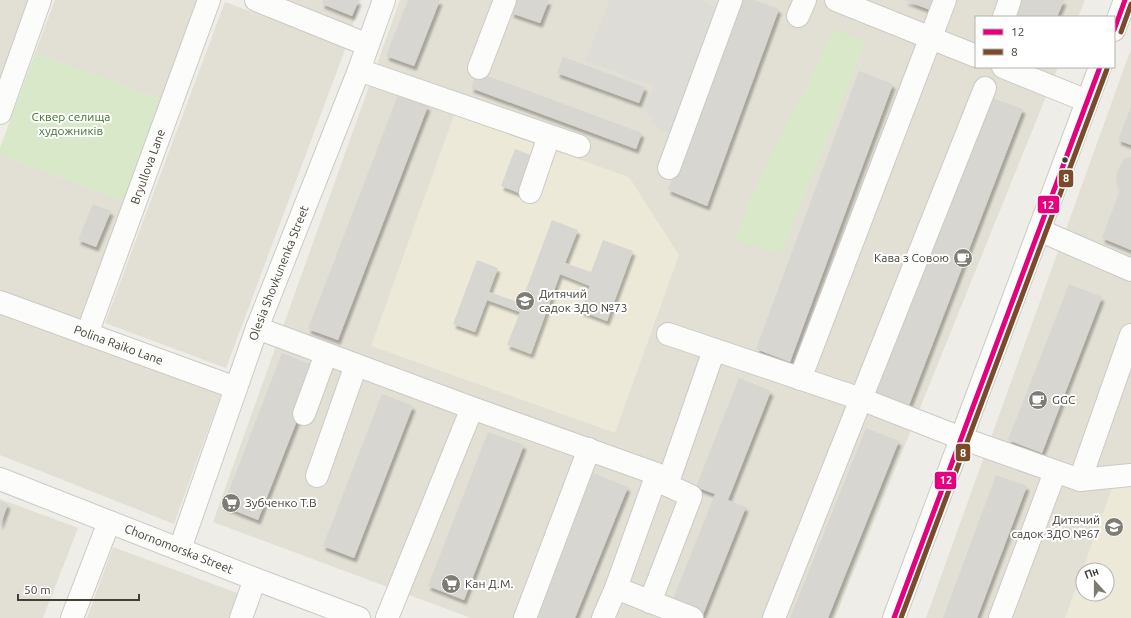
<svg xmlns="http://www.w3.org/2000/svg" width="1131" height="618" font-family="Ubuntu,sans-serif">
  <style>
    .residential { fill: #e2dfd4; fill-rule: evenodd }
    .education { fill: #ece9d9; fill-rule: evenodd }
    .green { fill: #d8e8c8 }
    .parking { fill: #dddcd7 }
    .building { fill: #d7d6d0; filter: url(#shadow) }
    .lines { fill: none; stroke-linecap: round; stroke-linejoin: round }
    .minor-casing { stroke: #cccac5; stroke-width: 24 }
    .minor { stroke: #fcfcfb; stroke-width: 22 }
    .bus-1-casing { stroke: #fff; stroke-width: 8 }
    .bus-2-casing { stroke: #fff; stroke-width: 8 }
    .bus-1 { stroke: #e5007d; stroke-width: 5 }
    .bus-2 { stroke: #7a4b2a; stroke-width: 5 }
    .bus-dot { fill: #433f34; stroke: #fff; stroke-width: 1.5 }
    .labels { text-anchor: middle; stroke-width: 4; stroke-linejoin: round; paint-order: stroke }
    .park-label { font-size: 12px; fill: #3e712b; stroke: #fff }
    .street-label { font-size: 12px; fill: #433f34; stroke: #fff }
    .poi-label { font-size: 12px; fill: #433f34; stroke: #fff; text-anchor: start }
    .line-badge { stroke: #fff; stroke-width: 1.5 }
    .badge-label { font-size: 11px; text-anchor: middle; font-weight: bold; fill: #fff }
  </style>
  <defs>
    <filter id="shadow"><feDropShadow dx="2.5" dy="4.5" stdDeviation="1" flood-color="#0004"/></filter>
  </defs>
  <rect width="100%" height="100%" fill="#eeede7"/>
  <!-- residential -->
  <path class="residential" d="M0,0h34l-34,95z
    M55,0h144l-37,100 -127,-47z
    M274,0h87l-10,30z
    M400,0h685l-7,17h-102v50h82l-223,551h-364l-258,-96z
    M225,2l121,45 -120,321 -121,-45z
    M1131,49v569h-205zM1083,570h24v24h-24z
    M0,155l124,46 -44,120 -80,-30z
    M0,311l222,80 -48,133 -174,-69z
    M0,499l78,29 -35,90h-43z
    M113,547l127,47 -8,24h-145z"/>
  <!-- education -->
  <path class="education" d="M454,115l175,62 50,78 -64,178 -244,-87z
    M1131,484v134h-66l48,-133zM1083,570h24v24h-24z"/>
  <!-- green -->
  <path class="green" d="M833,29l33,13 -85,212 -46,-14 19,-48 26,-54 34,-65z
    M35,53l127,47 -38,101 -124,-46v-7z"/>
  <!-- parking -->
  <path class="parking" d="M610,0h91l16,8 -47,125 -12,-5 -13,-20 9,-22 -69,-25z"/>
  <!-- building -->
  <path class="building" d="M323,0h36l-7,16 -30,-12z
    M408,0h32l-26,66 -28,-10z
    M516,0h33l-9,23 -29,-10z
    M739,0h15l25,9 -72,197 -39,-16z
    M904,0h33l-4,11z
    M1021,0h43l-7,17h-42z
    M563,57l82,30 -6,16 -82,-30z
    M859,71l34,13 -103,278 -34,-13z
    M477,72l165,61 -6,16 -165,-61z
    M398,95l30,11 -90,234 -30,-11z
    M989,97l34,12 -115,299 -33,-12z
    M1131,107v38l-13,-5z
    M515,149l18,7 -14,37 -18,-7z
    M1131,157v93l-29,-12 18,-48 -4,-10 1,-7 4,-9 3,-5z
    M93,204l18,7 -15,36 -18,-7z
    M552,220l26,10 -13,33 26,9 12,-32 30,11 -26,70 -26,-10 9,-25 -30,-12 -29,80 -24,-9 13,-33 -33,-12 -12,32 -22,-8 24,-64 21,8 -9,24 32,11z
    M1069,284l33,13 -60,156 -34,-13z
    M282,353l36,14 -60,153 -35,-14z
    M739,378l32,13 -43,109 18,7 -44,110 -31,-13 44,-110 -19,-7z
    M382,394l31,12 -59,152 -31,-12z
    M866,428l33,13 -71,177h-38z
    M488,432l36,13 -60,155 -36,-14z
    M593,473l35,14 -53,131h-41z
    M996,475l31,11 -50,132h-34z
    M0,501l8,3 -8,22z"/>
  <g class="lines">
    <!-- minor casing -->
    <g class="minor-casing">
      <g id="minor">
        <path d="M256,0l112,45"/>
        <path d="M836,0l140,56"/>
        <path d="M798,16l7,-16"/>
        <path d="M1004,17l6,-17"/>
        <path d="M1114,30l11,-30"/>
        <path d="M1003,67l84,34"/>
        <path d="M479,68l26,-68"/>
        <path d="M359,70l220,76"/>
        <path d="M0,113l40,-113"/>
        <path d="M669,168l62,-168"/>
        <path d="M530,192l19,-56"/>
        <path d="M1039,230l92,40"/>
        <path id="s1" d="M0,302l236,86"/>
        <path d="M257,328l215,80 185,66 -41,114 -13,30"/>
        <path id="s2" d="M87,334l122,-334"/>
        <path d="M668,334l193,65 124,-311"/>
        <path d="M800,379l145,-379"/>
        <path d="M304,414l22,-60"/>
        <path d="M317,476l39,-111"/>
        <path id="s3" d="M0,479l255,100 104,39"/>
        <path d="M1080,480l51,-145"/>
        <path id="s4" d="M180,549l77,-221 102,-258 25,-70"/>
        <path d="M616,588l76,30"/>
        <path d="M650,602l41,-106 -24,-11 47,-135"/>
        <path d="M72,618l37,-96"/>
        <path d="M241,618l14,-39"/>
        <path d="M387,618l85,-210"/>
        <path d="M525,618l64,-169"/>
        <path d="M774,618l87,-219 100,39 119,42 51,-5"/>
        <path d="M894,618l206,-551"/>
        <path d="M1000,618l55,-146"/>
      </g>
    </g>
    <!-- minor -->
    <use href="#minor" class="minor"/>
    <!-- bus-1 casing -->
    <g class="bus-1-casing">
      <path id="bus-1" d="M1114,30l11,-30
        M894,618l206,-551"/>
    </g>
    <!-- bus-2 casing -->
    <g class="bus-2-casing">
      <path id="bus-2" d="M1121,32l10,-28
        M901,618l206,-549"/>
    </g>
    <!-- bus-1 -->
    <use href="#bus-1" class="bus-1"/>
    <!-- bus-2 -->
    <use href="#bus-2" class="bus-2"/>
  </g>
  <!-- icons -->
  <defs>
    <g id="cafe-disc" transform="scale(1)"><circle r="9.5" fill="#7f7c73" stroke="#fff"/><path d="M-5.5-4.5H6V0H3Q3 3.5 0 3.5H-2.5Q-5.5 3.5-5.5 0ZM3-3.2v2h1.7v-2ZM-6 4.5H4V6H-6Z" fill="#fff"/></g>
    <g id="school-disc" transform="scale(1)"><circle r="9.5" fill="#7f7c73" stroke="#fff"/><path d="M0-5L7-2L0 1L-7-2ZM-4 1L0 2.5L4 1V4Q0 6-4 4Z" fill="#fff"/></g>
    <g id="supermarket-disc" transform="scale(1)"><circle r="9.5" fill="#7f7c73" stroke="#fff"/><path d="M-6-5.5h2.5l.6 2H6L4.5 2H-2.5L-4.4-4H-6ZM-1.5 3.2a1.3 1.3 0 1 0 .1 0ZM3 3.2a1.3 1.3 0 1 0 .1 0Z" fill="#fff"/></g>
  </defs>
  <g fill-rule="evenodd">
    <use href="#cafe-disc" x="963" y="258"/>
    <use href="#school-disc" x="525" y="301"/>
    <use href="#cafe-disc" x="1038" y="400"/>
    <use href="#supermarket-disc" x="231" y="503"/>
    <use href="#school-disc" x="1114" y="527"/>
    <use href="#supermarket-disc" x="451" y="584"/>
  </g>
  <!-- markers -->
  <circle class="bus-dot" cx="1065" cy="160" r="3.5"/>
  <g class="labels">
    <!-- park labels -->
    <g class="park-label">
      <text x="71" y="121">Сквер селища<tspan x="71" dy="14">художників</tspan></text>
    </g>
    <!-- street labels -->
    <g class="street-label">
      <text dy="4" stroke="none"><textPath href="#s2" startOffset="178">Bryullova Lane</textPath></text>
      <text dy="4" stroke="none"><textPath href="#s4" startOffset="293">Olesia Shovkunenka Street</textPath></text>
      <text dy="4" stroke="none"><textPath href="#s1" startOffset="126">Polina Raiko Lane</textPath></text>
      <text dy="4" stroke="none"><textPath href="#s3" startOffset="192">Chornomorska Street</textPath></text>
    </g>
    <!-- poi labels -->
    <g class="poi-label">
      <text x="949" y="262" text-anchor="end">Кава з Совою</text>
      <text x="539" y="298">Дитячий<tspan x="539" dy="14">садок ЗДО №73</tspan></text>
      <text x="1052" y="404">GGC</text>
      <text x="245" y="507">Зубченко Т.В</text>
      <text x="1100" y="524" text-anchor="end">Дитячий<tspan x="1100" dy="14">садок ЗДО №67</tspan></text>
      <text x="465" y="588">Кан Д.М.</text>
    </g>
  </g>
  <g class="line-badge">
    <rect x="1058" y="169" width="16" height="19" rx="4" fill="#7a4b2a"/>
    <rect x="1037" y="195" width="23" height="19" rx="4" fill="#e5007d"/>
    <rect x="955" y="443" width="16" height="19" rx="4" fill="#7a4b2a"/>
    <rect x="934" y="471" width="23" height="19" rx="4" fill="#e5007d"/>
  </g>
  <g class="badge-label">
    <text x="1066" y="182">8</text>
    <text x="1048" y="209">12</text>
    <text x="963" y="457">8</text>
    <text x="946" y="484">12</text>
  </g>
  <!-- legend -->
  <rect x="975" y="16" width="140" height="52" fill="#ffffff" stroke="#b4b2ae"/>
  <rect x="983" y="29" width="20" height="6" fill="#e5007d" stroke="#b4b2ae"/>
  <text x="1011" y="36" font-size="12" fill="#433f34">12</text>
  <rect x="983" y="49" width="20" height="6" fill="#7a4b2a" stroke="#b4b2ae"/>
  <text x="1011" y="56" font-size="12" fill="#433f34">8</text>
  <!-- north arrow -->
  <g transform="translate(1095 582) rotate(339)"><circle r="19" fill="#ffffff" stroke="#b4b2ae"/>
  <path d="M0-3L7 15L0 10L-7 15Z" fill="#7f7c73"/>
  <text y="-6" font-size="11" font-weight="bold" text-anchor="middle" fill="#433f34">Пн</text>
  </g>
  <!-- scale -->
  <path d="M18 594v6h121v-6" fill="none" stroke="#433f34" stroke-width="2"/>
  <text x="24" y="594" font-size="12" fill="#433f34" stroke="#ffffff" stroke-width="3" paint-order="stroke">50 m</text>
</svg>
